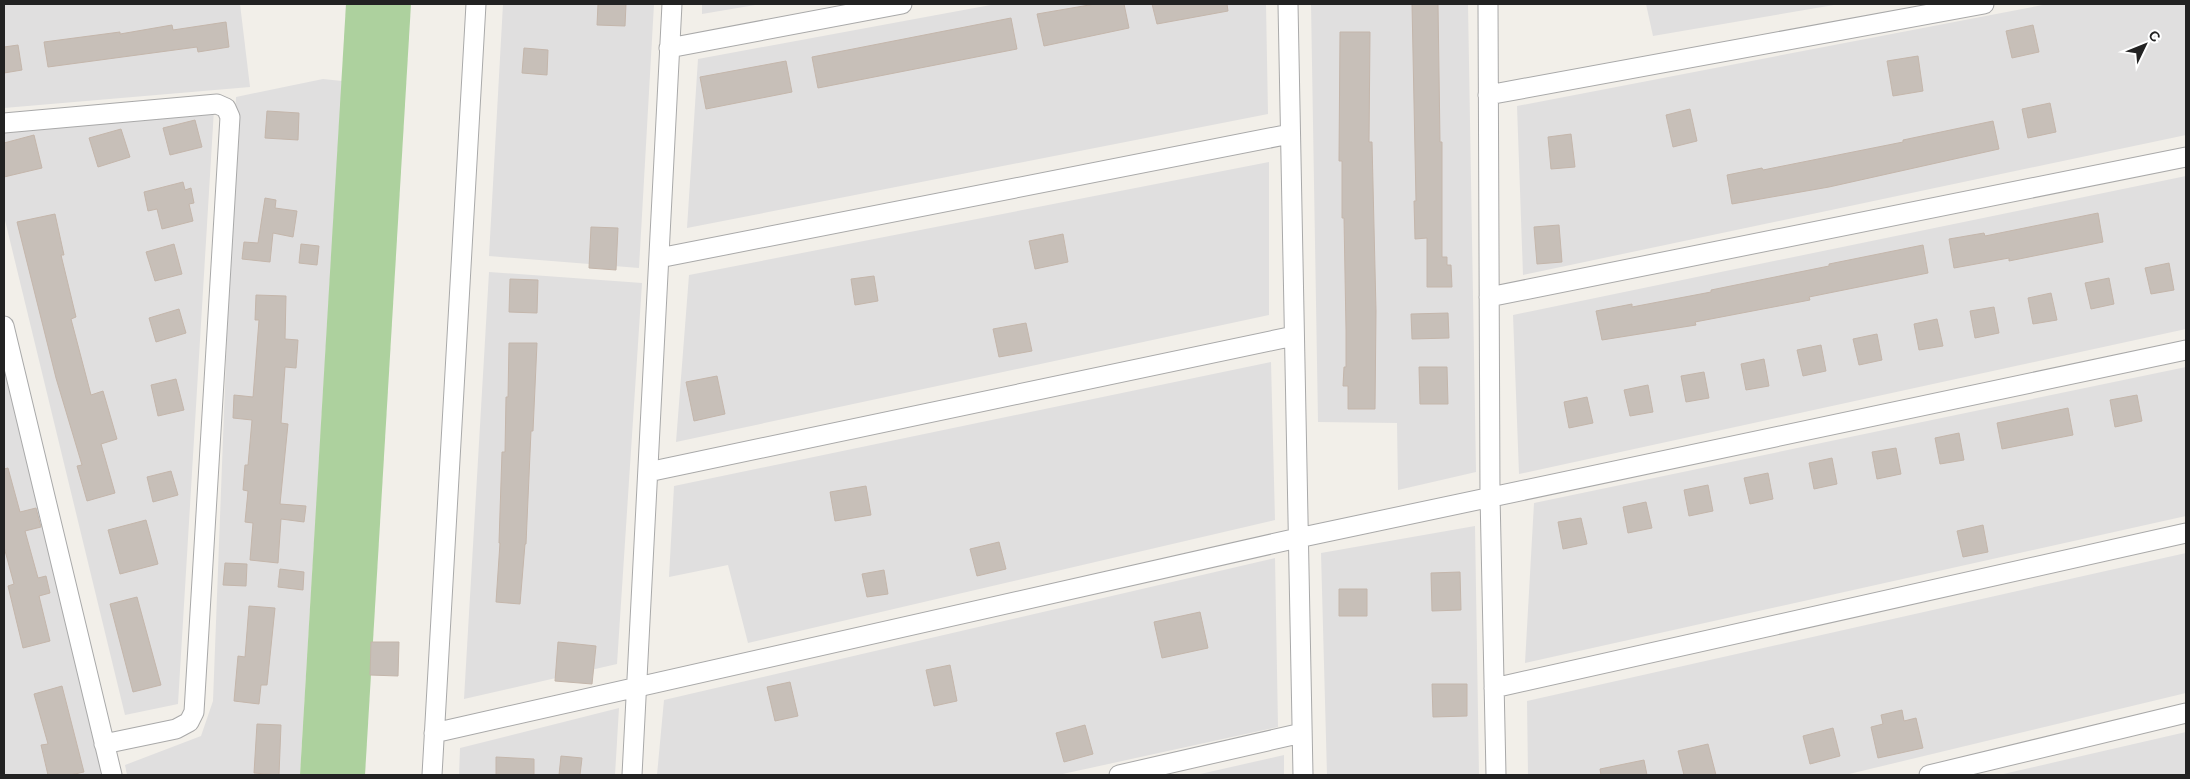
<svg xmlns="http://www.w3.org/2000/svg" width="2190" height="779" font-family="'DM Sans',sans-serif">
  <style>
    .residential { fill: #e0dfdf }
    .forest { fill: #add19e }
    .building { fill: #c7bfb8; stroke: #c4b6ab }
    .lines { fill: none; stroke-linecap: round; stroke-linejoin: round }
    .street-casing { stroke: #a9a9a9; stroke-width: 21 }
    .street { stroke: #fff; stroke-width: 19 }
  </style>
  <rect width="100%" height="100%" fill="#f2efe9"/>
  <!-- residential -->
  <path class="residential" d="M4,4h236l10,83 -246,21z
    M503,4h151l-15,264 -150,-12z
    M702,4h59l-59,10z
    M996,4h270l2,110 -581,114 11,-169z
    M1311,4h157l8,468 -78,18 -1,-67 -79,-1z
    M1646,4h188v1l-181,31z
    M2048,4h138v131l-663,140 -6,-169z
    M323,79l19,2 -42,694h-173l-2,-10 76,-29 12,-35 23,-604z
    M214,109l-36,595 -53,11 -121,-499v-87z
    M1269,162v153l-593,127 13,-167z
    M2186,176v153l-667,145 -6,-159z
    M489,272l153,11 -25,381 -153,35z
    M4,359l100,416h-100z
    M1271,362l4,158 -527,123 -20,-78 -59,12 5,-91z
    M2186,367v149l-661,147 9,-160z
    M1475,526l4,249h-152l-6,-222z
    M2186,553v140l-341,82h-317l-1,-74z
    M1275,558l3,169 -220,48h-401l7,-75z
    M619,708l-4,67h-156l1,-27z
    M2186,732v43h-187z
    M1284,755v20h-88z"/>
  <!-- forest -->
  <path class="forest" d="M346,4h65l-46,771h-65z"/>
  <!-- building -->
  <path class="building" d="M598,4h28l-1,22 -28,-1z
    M1095,4h29l5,24 -85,18 -7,-32z
    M1152,4h75l1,7 -71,13z
    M1412,4h26l2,138h2v115h5v8h4l1,22h-25v-49l-12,1 -1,-38h2z
    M1011,18l6,31 -199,39 -6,-31z
    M226,22l3,25 -31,5 -1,-5 -149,20 -4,-25 76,-10v2l52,-9 1,5z
    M2033,25l6,27 -27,6 -6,-27z
    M1340,32h30l-1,110h3l4,169 -1,98h-27v-23h-5l1,-19h2v-37l-2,-112h-2v-57h-3z
    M18,45l4,25 -18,3v-26z
    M524,48l24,2 -1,25 -25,-2z
    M1918,56l5,35 -30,5 -6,-35z
    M786,61l6,31 -86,17 -6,-32z
    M2050,103l6,29 -28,6 -6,-29z
    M1690,109l7,32 -24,6 -7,-32z
    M267,111l32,2 -1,27 -33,-2z
    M195,120l7,27 -32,8 -7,-27z
    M1993,121l6,28 -170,38 -97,17 -5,-29 35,-7 1,2 140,-28v-2z
    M121,129l9,28 -32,10 -9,-29z
    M1571,134l4,33 -24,2 -3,-32z
    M34,135l8,33 -38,9v-34z
    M183,182l2,8 6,-2 3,15 -5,1 4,17 -31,8 -5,-20 -9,2 -4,-19z
    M265,198l11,2 -1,8 22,3 -4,26 -20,-4 -3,29 -28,-3 2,-17 14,1z
    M2098,213l5,29 -94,19v-3l-55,10 -5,-29 35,-6 1,3z
    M55,214l9,41h-3l15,62 -5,2 20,76 12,-4 14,48 -16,5 14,49 -28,8 -10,-35 5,-1 -26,-87 -39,-156z
    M1559,225l3,37 -25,2 -3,-37z
    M591,227l27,1 -2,42 -27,-2z
    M1063,234l5,28 -33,7 -6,-28z
    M174,244l8,30 -27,7 -9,-29z
    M301,244l18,2 -2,19 -18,-2z
    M1923,245l5,28 -119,24 1,3 -115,22 1,3 -94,15 -6,-29 36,-7v3l79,-15v-2l118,-24v-2z
    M2169,263l5,27 -23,4 -6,-26z
    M874,276l4,25 -23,4 -4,-26z
    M2109,278l5,26 -23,5 -6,-26z
    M510,279l28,1 -1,33 -28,-1z
    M2051,293l6,27 -24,4 -5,-26z
    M256,295l30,1 -1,43 13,1 -2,28 -11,-1 -4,56 7,1 -8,80 26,2 -2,16 -23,-3 -3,44 -28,-3 3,-37 -8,-1 3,-31 -5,-1 2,-25h3l4,-45 -19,-2 1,-23 19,2 6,-77h-4z
    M1994,307l5,26 -24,5 -5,-27z
    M179,309l7,24 -30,9 -7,-24z
    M1448,313l1,25 -37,1 -1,-25z
    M1937,319l6,27 -24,4 -5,-26z
    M1026,323l6,28 -33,6 -6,-28z
    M1877,334l5,26 -23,5 -6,-26z
    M509,343h28l-4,88h-2l-5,113h-1l-5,60 -24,-2 4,-59h-1l3,-91h3l1,-55h2z
    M1821,345l5,26 -23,5 -6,-26z
    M1764,359l5,27 -23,4 -5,-26z
    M1419,367h28l1,37h-28z
    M1704,372l5,26 -23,4 -5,-26z
    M717,376l8,38 -31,7 -8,-39z
    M176,379l8,31 -26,6 -7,-31z
    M1648,385l5,27 -23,4 -6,-26z
    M2137,395l5,26 -27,6 -5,-27z
    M1587,397l6,26 -24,5 -5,-26z
    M2068,408l5,27 -71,14 -5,-26z
    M1959,433l5,27 -24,4 -5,-26z
    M1896,448l5,26 -24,5 -5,-27z
    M1832,458l5,26 -23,5 -5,-26z
    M8,468l12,44 16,-4 5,19 -16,4 13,47 8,-2 4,17 -11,3 11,45 -27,7 -15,-62 6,-2 -10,-37v-78z
    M171,471l7,24 -25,7 -6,-25z
    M1768,473l5,26 -23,5 -6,-26z
    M1708,485l5,26 -24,5 -5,-26z
    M866,486l5,29 -36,6 -5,-29z
    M1646,502l6,26 -24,5 -5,-26z
    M1581,518l6,26 -24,5 -5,-27z
    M146,520l12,44 -38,10 -12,-44z
    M1983,525l5,27 -25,5 -6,-26z
    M999,542l7,27 -29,7 -7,-27z
    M225,563l22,1 -1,22 -23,-1z
    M280,569l24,3 -1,18 -25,-3z
    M884,570l4,24 -21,3 -5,-23z
    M1460,572l1,38 -29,1 -1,-38z
    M1339,589h28v27h-28z
    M137,597l24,88 -28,7 -23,-88z
    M249,606l26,2 -8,77h-6l-2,19 -25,-3 4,-45 7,1z
    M1200,612l8,36 -46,10 -8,-36z
    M371,642h28l-1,34 -28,-1z
    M558,642l38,4 -4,38 -37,-3z
    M950,665l7,36 -23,5 -8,-36z
    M790,682l8,34 -23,5 -8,-34z
    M1432,684h35v32l-34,1z
    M62,686l22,86 -14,3h-22l-7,-30 7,-1 -14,-50z
    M1902,710l2,11 12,-3 7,30 -45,10 -7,-31 12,-3 -2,-9z
    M257,724l24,1 -2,50 -25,-2z
    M1085,725l8,29 -29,8 -8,-29z
    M1833,728l7,28 -30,8 -7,-28z
    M1708,744l8,31h-32l-6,-24z
    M561,756l21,2 -2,17h-21z
    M496,757l38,2v16h-38z
    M1644,760l3,15h-46l-1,-6z"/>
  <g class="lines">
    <!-- street casing -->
    <g class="street-casing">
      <path id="street" d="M1288,4l15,771
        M1488,4l2,491 6,280
        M669,48l233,-44
        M1488,95l496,-91
        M4,123l213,-19 9,4 4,9 -36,595 -5,10 -13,7 -72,15
        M659,258l631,-124
        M1489,297l697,-140
        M4,326l108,449
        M648,472l646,-136
        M1494,688l692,-155
        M434,733l864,-195 888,-188
        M432,775l44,-771
        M632,775l40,-771
        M1119,775l183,-42
        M1929,775l257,-62"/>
    </g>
    <!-- street -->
    <use href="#street" class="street"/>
  </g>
  <!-- border -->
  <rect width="2190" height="779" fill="none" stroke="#222222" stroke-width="10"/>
  <!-- north arrow -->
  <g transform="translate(2145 45) rotate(47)" stroke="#ffffff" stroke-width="4" paint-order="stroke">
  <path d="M0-4L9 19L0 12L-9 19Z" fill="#222222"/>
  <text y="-8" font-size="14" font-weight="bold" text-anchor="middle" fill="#222222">С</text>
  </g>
</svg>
